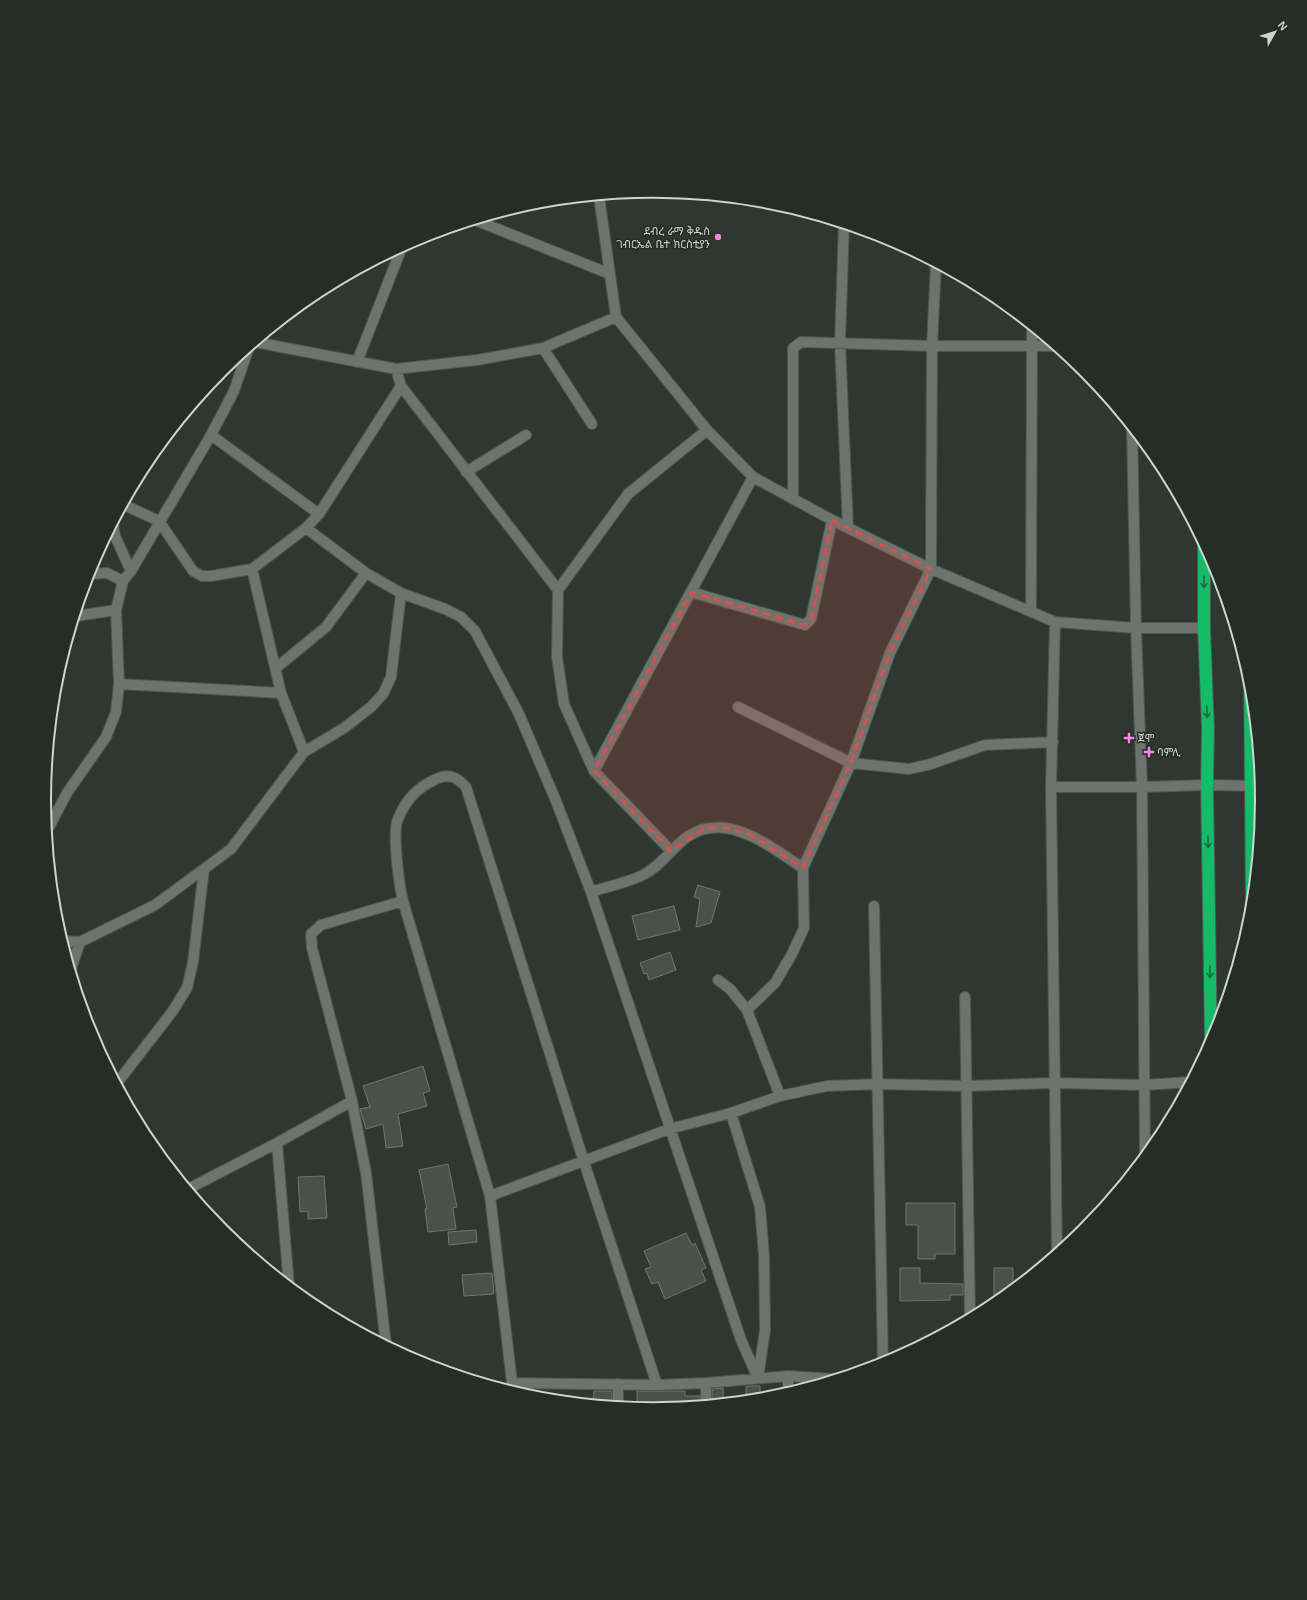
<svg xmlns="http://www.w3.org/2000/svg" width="1307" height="1600" font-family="Arial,'Noto Sans Ethiopic',sans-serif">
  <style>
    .building { fill: #48524b; stroke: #6e7871 }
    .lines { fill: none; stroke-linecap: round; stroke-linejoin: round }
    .street-casing { stroke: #4d554f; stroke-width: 12 }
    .highway-casing { stroke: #4d554f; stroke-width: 14 }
    .street { stroke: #6b756d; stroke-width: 10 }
    .highway { stroke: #15bb69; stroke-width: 12 }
    .oneway { stroke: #1e6641 }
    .marked { fill: #d45352; fill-opacity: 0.2; stroke: #d45352; stroke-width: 3; stroke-dasharray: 8 5; stroke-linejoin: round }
    .poi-dot { fill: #fa87e6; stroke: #242d27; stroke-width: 1.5 }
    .labels { text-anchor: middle; stroke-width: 3; stroke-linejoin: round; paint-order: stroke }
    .poi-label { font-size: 11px; fill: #ced4d0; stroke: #242d27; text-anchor: start }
    .rim { fill: none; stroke: #ced4d0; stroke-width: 2 }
  </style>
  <rect width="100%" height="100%" fill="#2e3730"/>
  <!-- building -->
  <path class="building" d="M698,885l22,7 -9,31 -15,4 4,-28 -6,-2z
    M674,906l6,24 -42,10 -6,-24z
    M670,952l6,18 -27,10 -2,-7 -3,1 -4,-11z
    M423,1066l7,25 -7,2 4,13 -29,8 5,32 -17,2 -3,-24 -17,5 -6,-20 10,-2 -7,-21z
    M448,1164l9,43 -4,1 3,21 -28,3 -3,-23h2l-8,-39z
    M324,1176l3,42 -19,1v-8l-8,1 -2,-35z
    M906,1203h49v51h-20v5h-17v-34h-12z
    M476,1230l1,12 -28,3 -1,-13z
    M686,1233l6,12 3,-2 11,25 -5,2 5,11 -41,18 -7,-17 -6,2 -7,-15 6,-2 -7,-16z
    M900,1268h20v15l43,1v11h-13v5l-50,1z
    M994,1268h19v22l-19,15z
    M492,1273l2,21 -30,2 -2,-21z
    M746,1386h14v13l-14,1z
    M723,1388v15l-11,1v-15z
    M594,1391h18v14l-19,-1z
    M637,1391h48v5h15v9l-47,5 -16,-2z"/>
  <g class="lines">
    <!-- street casing -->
    <g class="street-casing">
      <path id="street" d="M599,196l17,121 91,113 46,47 79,43 99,49 124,53 81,6h68
        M475,220l135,54
        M844,224l-4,119 8,185
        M255,342l141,27 81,-9 66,-12 73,-31
        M543,348l49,76
        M357,362l45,-115
        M396,369l5,17 157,204 -1,67 7,47 30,67 77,80
        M1132,427l4,201 6,159 3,371
        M211,435l108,79
        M466,472l60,-37
        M793,498v-150l8,-6 131,4h124
        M124,505l35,16 34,50 9,5h9l41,-7 54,-41 13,-14 82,-128
        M113,524l2,12 16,35
        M252,569l29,124 23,59
        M88,574l19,-1 16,8
        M558,590l70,-96 79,-64
        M691,592l114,33 6,-6 21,-99
        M401,593l44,16 16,8 14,14 44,83 37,87 35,91 150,448 17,38
        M1031,610l1,-284
        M76,616l40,-6
        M1055,622l-4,165 6,467
        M276,668l50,-41 40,-54
        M119,684l162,9
        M738,707l113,56 58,6 22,-5 54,-19 68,-3
        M594,771l159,-294
        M1051,787h91l65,-2 55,1
        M47,831l20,-38 39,-56 10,-25 3,-28 -3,-74 7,-29 8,-10 80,-136 23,-44 15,-44
        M591,892c16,-5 34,-9 50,-16 18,-8 30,-27 46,-39 40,-27 83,10 116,31
        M874,906l9,458
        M62,941l18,1 75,-37 76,-56 73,-97 40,-24 27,-21 12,-13 8,-17 10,-84 -35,-20 -60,-45
        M71,969l9,-27
        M718,980l12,9 17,21
        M965,997l5,322
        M117,1083l55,-71 15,-24 6,-26 11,-93
        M780,1096l-33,-86 28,-27 17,-29 12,-26 -1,-60 48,-105 39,-110 41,-84 1,-223 4,-83
        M731,1113l29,94 4,49 1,74 -7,48
        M277,1143l12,143
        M188,1189l89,-46 75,-42
        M490,1196l179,-67 62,-16 49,-17 47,-10 51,-2 89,2 87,-3 90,2 47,-3
        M386,1345l-20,-172 -14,-72 -40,-153 -1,-14 10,-9 82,-24
        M788,1376v17
        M512,1383l145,2 49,-2 82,-7 46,3
        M706,1383v21
        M618,1384v22
        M513,1391l-23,-195 -87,-295c-4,-16 -11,-69 -5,-82 7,-18 19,-31 36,-39 14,-7 22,-4 32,7l118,375 73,223"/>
    </g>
    <!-- highway casing -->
    <g class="highway-casing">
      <path id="highway" d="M1204,543v85l4,101 -1,56 4,258
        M1250,676l2,239"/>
    </g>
    <!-- street -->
    <use href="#street" class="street"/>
    <!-- highway -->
    <use href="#highway" class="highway"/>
  </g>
  <!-- one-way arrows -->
  <defs><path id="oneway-shaft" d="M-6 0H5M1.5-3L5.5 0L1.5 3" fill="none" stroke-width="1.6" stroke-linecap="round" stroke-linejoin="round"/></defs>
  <g class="oneway">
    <use href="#oneway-shaft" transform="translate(1204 582) rotate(90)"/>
    <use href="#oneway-shaft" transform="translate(1207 712) rotate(87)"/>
    <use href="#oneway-shaft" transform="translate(1208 842) rotate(89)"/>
    <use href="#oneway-shaft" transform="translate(1210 972) rotate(89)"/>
  </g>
  <!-- marked area -->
  <path class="marked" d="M832,520l99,49 -41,84 -39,110 -48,105 -53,-33 -22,-7h-22l-35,23 -77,-80 97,-179 114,33 6,-6z"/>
  <!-- markers -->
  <g class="poi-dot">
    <circle cx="718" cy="237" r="4"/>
    <path d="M1127 732h4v4h4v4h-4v4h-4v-4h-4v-4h4z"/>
    <path d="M1147 746h4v4h4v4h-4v4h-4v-4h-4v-4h4z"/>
  </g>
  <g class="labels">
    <!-- poi labels -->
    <g class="poi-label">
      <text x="710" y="235" text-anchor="end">ደብረ ራማ ቅዱስ<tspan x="710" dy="13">ገብርኤል ቤተ ክርስቲያን</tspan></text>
      <text x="1138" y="742">ጀሞ</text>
      <text x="1157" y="756">ባምሊ</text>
    </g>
  </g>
  <!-- crop -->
  <path d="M0 0H1307V1600H0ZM51 800a602 602 0 1 1 1204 0a602 602 0 1 1-1204 0Z" fill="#242d27" fill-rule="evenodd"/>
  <path class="rim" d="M51 800a602 602 0 1 1 1204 0a602 602 0 1 1-1204 0Z"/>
  <!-- north arrow -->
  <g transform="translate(1275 32) rotate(51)" stroke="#242d27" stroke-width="3" paint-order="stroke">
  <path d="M0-3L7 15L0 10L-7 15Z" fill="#ced4d0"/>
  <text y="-6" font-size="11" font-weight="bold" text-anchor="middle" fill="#ced4d0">N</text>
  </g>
</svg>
